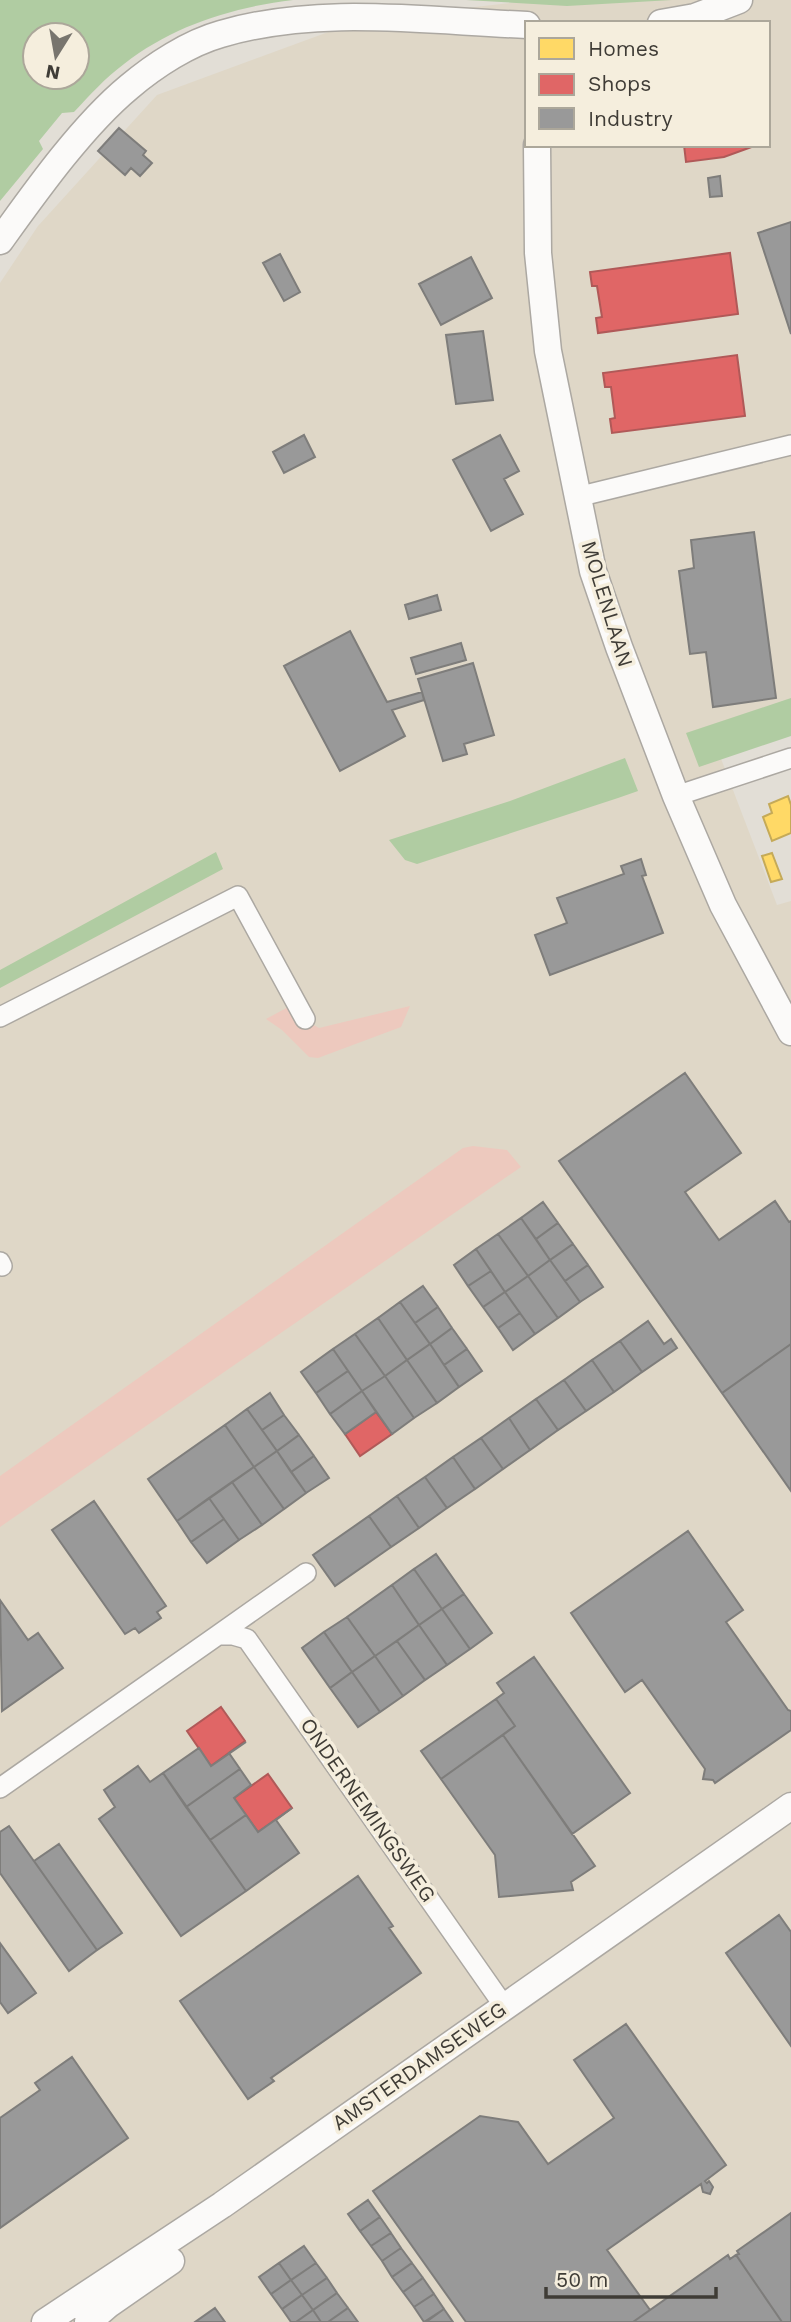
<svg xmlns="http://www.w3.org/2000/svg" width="791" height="2322" font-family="'Work Sans',sans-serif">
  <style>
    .built { fill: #dfd7c7; fill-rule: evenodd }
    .green { fill: #edc9be }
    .water { fill: #b0cca2; fill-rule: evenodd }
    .homes { fill: #ffd966; stroke: #c5aa58; stroke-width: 2 }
    .shops { fill: #e06666; stroke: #b05958; stroke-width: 2 }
    .industry { fill: #999; stroke: #7e7d7b; stroke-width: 2 }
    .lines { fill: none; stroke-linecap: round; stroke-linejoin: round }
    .street-casing { stroke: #aca8a2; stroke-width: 22 }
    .secondary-casing { stroke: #aca8a2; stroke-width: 29 }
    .street { stroke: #fbfaf9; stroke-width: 19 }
    .secondary { stroke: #fbfaf9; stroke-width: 26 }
    .labels { text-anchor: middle; stroke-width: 7; stroke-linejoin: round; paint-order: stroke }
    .street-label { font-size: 21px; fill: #3f3c36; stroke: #f5eedd }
  </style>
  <rect width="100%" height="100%" fill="#e2ded6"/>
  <!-- built -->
  <path class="built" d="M536,0h255v718l-76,25 62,162 14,-4v1421h-791v-2039l38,-57 119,-131 204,-75zM527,23h241v122h-241z"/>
  <!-- green -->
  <path class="green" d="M292,1005l16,17 11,6 91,-22 -9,21 -83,31 -9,-1 -27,-27 -16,-11z
    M473,1146l34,4 14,17 -521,360v-51l463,-328z"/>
  <!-- water -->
  <path class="water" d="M0,0h293c-60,7 -121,26 -169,64 -19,14 -34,31 -50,48l-12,1 -23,28 4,8 -43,52zM35,35h42v42h-42z
    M466,0h206l-105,6z
    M791,698v38l-92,31 -13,-34z
    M625,758l13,33 -20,7 -201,66 -12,-4 -16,-20 121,-39z
    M216,852l7,17 -223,119v-18z"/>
  <!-- homes -->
  <path class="homes" d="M788,796l3,9v28l-19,8 -9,-24 9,-4 -3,-9z
    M772,853l10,26 -11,3 -9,-26z"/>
  <!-- shops -->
  <path class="shops" d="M684,145h73l-33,12 -38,5z
    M730,253l8,61 -140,19 -2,-15 6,-1 -5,-31h-5l-2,-14z
    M737,355l8,61 -133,17 -2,-14 5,-1 -4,-31h-6l-2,-14z
    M376,1412l16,22 -32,22 -15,-22z
    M221,1707l24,34 -34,25 -24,-35z
    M268,1774l24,34 -34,24 -24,-34z"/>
  <!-- industry -->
  <path class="industry" d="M119,128l27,23 -3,4 9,8 -12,13 -9,-8 -6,7 -27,-24z
    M720,176l2,20 -12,1 -2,-19z
    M791,222v112l-33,-101z
    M280,254l20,38 -16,9 -21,-38z
    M471,257l21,41 -51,27 -22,-41z
    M483,331l10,69 -37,4 -10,-69z
    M304,435l11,22 -31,16 -11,-21z
    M500,435l19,36 -15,8 19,35 -32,17 -38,-71z
    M754,532l22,166 -63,9 -7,-55 -16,2 -11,-83 15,-3 -3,-28z
    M437,595l4,15 -32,9 -4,-14z
    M350,631l37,71 35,-10 2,8 -32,10 13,26 -65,35 -56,-105z
    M461,643l5,17 -50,14 -5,-16z
    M473,663l21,72 -30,9 3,10 -24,7 -25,-82z
    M641,859l5,16 -4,1 21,57 -113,42 -15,-40 32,-12 -10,-25 67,-24 -3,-8z
    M685,1073l56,80 -56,39 34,48 56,-39 14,21 2,-1v123l-69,49 -163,-232z
    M543,1202l15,21 -22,16 -15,-21z
    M521,1218l29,42 -22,16 -30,-42z
    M558,1223l15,21 -23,16 -14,-21z
    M498,1234l30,42 -23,16 -29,-43z
    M573,1244l15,21 -23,16 -15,-21z
    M476,1249l15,22 -23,15 -14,-21z
    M550,1260l30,42 -22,16 -30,-42z
    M588,1265l15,22 -23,15 -15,-21z
    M491,1271l14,21 -22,15 -15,-21z
    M528,1276l30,42 -23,16 -30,-42z
    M423,1286l15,21 -23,16 -15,-21z
    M505,1292l15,21 -22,15 -15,-21z
    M400,1302l30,42 -23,16 -29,-42z
    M438,1307l14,21 -22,16 -15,-21z
    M520,1313l15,21 -22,16 -15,-22z
    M378,1318l29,42 -22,16 -30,-42z
    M648,1321l16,23 7,-5 6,9 -35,24 -22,-31z
    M452,1328l15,21 -23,16 -14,-21z
    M355,1334l30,42 -23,15 -29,-42z
    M620,1341l22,31 -28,20 -22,-32z
    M430,1344l29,43 -22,16 -30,-43z
    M791,1344v147l-69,-98z
    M333,1349l15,22 -32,22 -15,-21z
    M467,1349l15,22 -23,16 -15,-22z
    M407,1360l30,43 -23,15 -29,-42z
    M592,1360l22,32 -28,19 -22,-31z
    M348,1371l14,20 -32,23 -14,-21z
    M385,1376l29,42 -22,16 -30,-43z
    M564,1380l22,31 -28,19 -22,-31z
    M362,1391l14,21 -31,22 -15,-20z
    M270,1393l14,22 -22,15 -15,-21z
    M536,1399l22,31 -28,20 -21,-32z
    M247,1409l30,42 -23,16 -29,-42z
    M284,1415l15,20 -22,16 -15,-21z
    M509,1418l21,32 -27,19 -22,-31z
    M225,1425l29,42 -77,54 -29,-42z
    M299,1435l15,21 -23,16 -14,-21z
    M481,1438l22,31 -28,20 -22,-32z
    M277,1451l29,42 -22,16 -30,-42z
    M314,1456l15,22 -23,15 -15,-21z
    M453,1457l22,32 -28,19 -22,-31z
    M254,1467l30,42 -22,16 -30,-43z
    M425,1477l22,31 -28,20 -22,-32z
    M232,1482l30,43 -23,15 -30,-42z
    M397,1496l22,32 -28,19 -22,-31z
    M209,1498l15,21 -33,23 -14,-21z
    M94,1501l72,105 -9,6 4,6 -22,15 -4,-5 -10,6 -73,-104z
    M369,1516l22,31 -56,39 -22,-31z
    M224,1519l15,21 -32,23 -16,-21z
    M688,1531l55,79 -17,12 62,88 3,1v19l-76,53 -2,-3 -10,-1 2,-10 -63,-89 -17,12 -54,-79z
    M436,1554l28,40 -22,15 -28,-40z
    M414,1569l28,40 -23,16 -27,-40z
    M392,1585l27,40 -44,31 -28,-39z
    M464,1594l28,39 -22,16 -28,-40z
    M0,1600l28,40 10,-7 25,35 -61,43z
    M442,1609l28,40 -23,16 -28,-40z
    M347,1617l28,39 -23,16 -28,-40z
    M419,1625l28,40 -22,15 -28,-39z
    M324,1632l28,40 -22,16 -28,-40z
    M397,1641l28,39 -22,16 -28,-40z
    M375,1656l28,40 -23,16 -28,-40z
    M534,1657l96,136 -58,41 -69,-99 12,-9 -19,-27 8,-6 -7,-10z
    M352,1672l28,40 -22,15 -28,-39z
    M496,1699l19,27 -74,53 -20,-28z
    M503,1735l92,131 -24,16 2,8 -74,7 -4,-42 -54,-76z
    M246,1742l-17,11 11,16 -54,38 -23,-34 36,-25 12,18z
    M138,1766l12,16 13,-9 83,118 -65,45 -82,-117 16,-12 -11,-17z
    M240,1769l11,16 -17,13 12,17 -36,25 -24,-33z
    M292,1808l-16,12 23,33 -53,38 -36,-51 36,-25 12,17z
    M9,1826l88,124 -28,21 -69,-98v-41z
    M59,1844l63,89 -25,17 -63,-89z
    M358,1876l35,50 -4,2 32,45 -150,105 3,3 -26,18 -68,-98z
    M779,1915l12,17v114l-65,-93z
    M0,1943l36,50 -28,20 -8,-11z
    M626,2024l100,141 -21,16 2,2 2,-2 4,6 -3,7 -7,-2 -2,-8 -94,66 43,60 -17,12h-167l-93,-131 107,-75 38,6 30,42 66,-46 -40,-58z
    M72,2057l56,81 -128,90v-110l40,-28 -5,-7z
    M368,2200l12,17 -20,14 -12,-17z
    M791,2213v109h-9l-46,-67 3,-1 -2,-3z
    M380,2217l11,16 -20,13 -11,-15z
    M391,2233l10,15 -19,13 -11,-15z
    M304,2246l12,17 -25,17 -12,-17z
    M401,2248l11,15 -20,14 -10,-16z
    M728,2255l2,4 6,-4 46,67h-149z
    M279,2263l12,17 -20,14 -12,-17z
    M316,2263l11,15 -25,17 -11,-15z
    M412,2263l11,15 -20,14 -11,-15z
    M327,2278l10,15 -24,17 -11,-15z
    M423,2278l11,16 -20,13 -11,-15z
    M291,2280l11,15 -20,14 -11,-15z
    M337,2293l11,15 -20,14h-7l-8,-12z
    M434,2294l10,15 -20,13 -10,-15z
    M302,2295l11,15 -17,12h-5l-9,-13z
    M215,2308l10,14h-30z
    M348,2308l10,14h-30z
    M444,2309l9,13h-27z
    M313,2310l8,12h-25z"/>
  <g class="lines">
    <!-- street casing -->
    <g class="street-casing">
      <path id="street" d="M577,497l214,-52
        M676,796l115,-38
        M0,1017l238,-121 67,123
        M0,1262l2,4
        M218,1635l88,-62
        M0,1788l218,-153h15l14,4 257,367"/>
    </g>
    <!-- secondary casing -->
    <g class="secondary-casing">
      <path id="secondary" d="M661,23l34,-6 44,-17
        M537,145l1,108 10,98 45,220 26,76 57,149 47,109 68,127
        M0,241c36,-50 82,-115 129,-154 26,-22 60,-44 92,-53 98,-29 205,-13 306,-9
        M45,2322l177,-117 569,-399
        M88,2322l21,-18 62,-43"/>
    </g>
    <!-- street -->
    <use href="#street" class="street"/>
    <!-- secondary -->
    <use href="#secondary" class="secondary"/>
  </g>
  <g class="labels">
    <!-- street labels -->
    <g class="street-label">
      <text transform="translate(607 604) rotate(73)" y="7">MOLENLAAN</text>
      <text transform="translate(368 1810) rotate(55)" y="7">ONDERNEMINGSWEG</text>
      <text transform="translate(419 2066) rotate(-35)" y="7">AMSTERDAMSEWEG</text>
    </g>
  </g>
  <!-- legend -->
  <rect x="525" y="21" width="245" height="126" fill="#f5eedd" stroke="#aca79a" stroke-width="2"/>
  <rect x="539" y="38" width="35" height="21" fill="#ffd966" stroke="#aca79a" stroke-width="2"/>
  <text x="588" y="56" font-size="21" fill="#3f3c36">Homes</text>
  <rect x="539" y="74" width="35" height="21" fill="#e06666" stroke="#aca79a" stroke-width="2"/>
  <text x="588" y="91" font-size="21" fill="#3f3c36">Shops</text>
  <rect x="539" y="108" width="35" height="21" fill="#999999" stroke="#aca79a" stroke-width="2"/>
  <text x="588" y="126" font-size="21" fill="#3f3c36">Industry</text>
  <!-- north arrow -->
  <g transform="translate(56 56) rotate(191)"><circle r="33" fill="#f5eedd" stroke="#aca79a" stroke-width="2"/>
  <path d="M0-5L12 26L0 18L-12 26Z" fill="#78756e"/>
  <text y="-10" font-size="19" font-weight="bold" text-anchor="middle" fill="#3f3c36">N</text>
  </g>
  <!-- scale -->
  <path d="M546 2287v10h170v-10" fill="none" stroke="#3f3c36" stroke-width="3.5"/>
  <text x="556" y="2287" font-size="21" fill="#3f3c36" stroke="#f5eedd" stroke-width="5" paint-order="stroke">50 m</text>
</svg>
